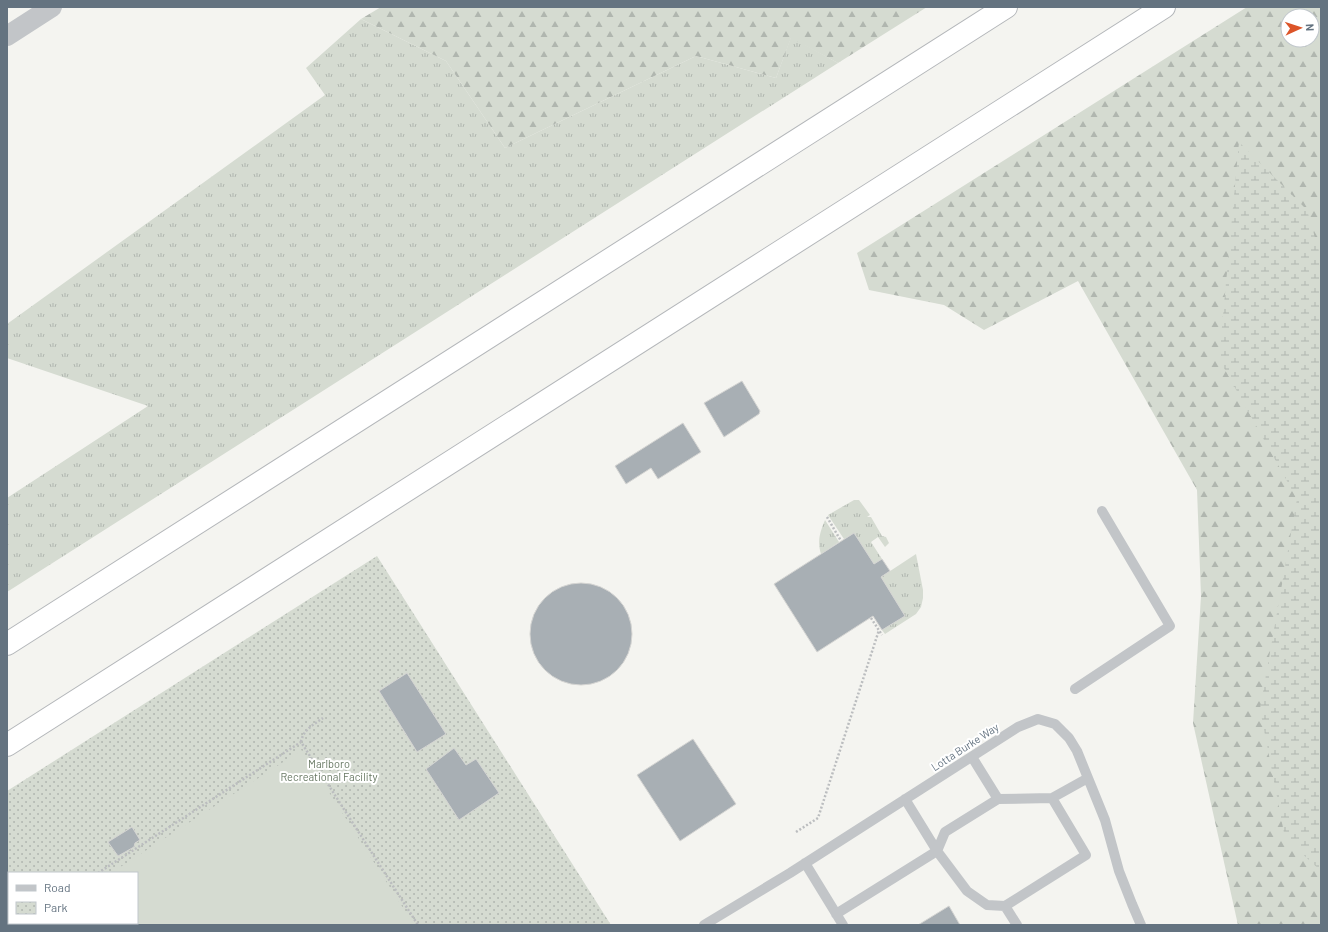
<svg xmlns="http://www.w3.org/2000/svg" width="1328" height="932" font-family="Barlow,sans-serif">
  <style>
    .grass { fill: url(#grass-tufts) }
    .forest { fill: url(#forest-firs); fill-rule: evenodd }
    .wetland { fill: url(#wetland-marsh) }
    .park { fill: url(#park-dots); fill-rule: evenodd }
    .garden { fill: #d5dbd1 }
    .building { fill: #a8afb4; stroke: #d5d5d3 }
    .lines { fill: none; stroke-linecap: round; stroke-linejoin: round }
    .highway-casing { stroke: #b4b7ba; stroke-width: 24 }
    .path { stroke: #bbbdbf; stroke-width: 2.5; stroke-dasharray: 2 2; stroke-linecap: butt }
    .lane { stroke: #c2c5c8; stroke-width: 10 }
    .street { stroke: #c2c5c8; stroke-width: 20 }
    .highway { stroke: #fff; stroke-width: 22 }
    .labels { text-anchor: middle; stroke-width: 4; stroke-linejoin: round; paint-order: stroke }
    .street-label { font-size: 11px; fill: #647380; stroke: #fff }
    .park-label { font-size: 11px; fill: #677863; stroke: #fff }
  </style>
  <defs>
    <pattern id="grass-tufts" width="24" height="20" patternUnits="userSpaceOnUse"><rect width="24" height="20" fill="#d5dbd1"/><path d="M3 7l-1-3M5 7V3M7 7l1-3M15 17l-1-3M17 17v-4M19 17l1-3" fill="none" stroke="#b0b6af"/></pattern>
    <pattern id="forest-firs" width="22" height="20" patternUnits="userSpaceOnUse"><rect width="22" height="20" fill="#d5dbd1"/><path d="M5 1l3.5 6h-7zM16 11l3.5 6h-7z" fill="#b0b6af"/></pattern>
    <pattern id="wetland-marsh" width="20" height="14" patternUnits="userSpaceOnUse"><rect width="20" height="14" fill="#d5dbd1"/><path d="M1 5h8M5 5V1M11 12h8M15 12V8" fill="none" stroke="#b0b6af"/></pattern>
    <pattern id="park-dots" width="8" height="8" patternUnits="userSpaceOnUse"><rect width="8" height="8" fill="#d5dbd1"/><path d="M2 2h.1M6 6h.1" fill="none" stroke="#b0b6af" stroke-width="1.8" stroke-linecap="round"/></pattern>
  </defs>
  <rect width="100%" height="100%" fill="#f4f4f0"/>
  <!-- grass -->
  <path class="grass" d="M361,19l85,42 59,87 191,-92 80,22 15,-41 47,26 -831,529v-94l141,-92 -141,-48v-34l318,-229 -19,-27z
    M854,500h5l11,15 -3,2h4l11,19 4,1 3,6 -4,4 -7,-10 -7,5 11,17 -8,5 -20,-31 -10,6 -16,-24z
    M825,520l14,22 -18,12c-4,-13 -1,-22 4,-34z
    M916,554l7,36v8l-2,9 -5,7 -31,20 -3,-4 23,-14 -24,-39z"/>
  <!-- forest -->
  <path class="forest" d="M381,7h546l-89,56 -47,-25 -15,40 -80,-22 -191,92 -59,-87 -85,-42z
    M1247,7h74v918h-83l-45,-202 8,-127 -4,-106 -119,-209 -94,49 -40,-25 -75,-15 -12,-37zM1288,16h24v24h-24z"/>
  <!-- wetland -->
  <path class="wetland" d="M1239,142l68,68 14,48v613l-36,-33 -25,-129 37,-210 -78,-140z"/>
  <!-- park -->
  <path class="park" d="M377,556l234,369h-604v-134zM9,873h128v50h-128z"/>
  <!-- garden -->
  <path class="garden" d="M302,750l112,175h-384l3,-2h104v-50h-26z"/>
  <!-- building -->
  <path class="building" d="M742,381l18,30 -1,3 -35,23 -20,-34z
    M683,423l18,29 -43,27 -7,-11 -25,16 -11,-18z
    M854,533l20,31 8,-5 8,12 -9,6 24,39 -23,14 -9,-14 -56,36 -43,-68z
    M530 634a51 51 0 1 1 102 0a51 51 0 1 1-102 0Z
    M407,673l39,61 -29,18 -38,-61z
    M693,739l43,65 -56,37 -43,-66z
    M454,748l12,17 10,-6 23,34 -40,27 -33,-51z
    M132,827l8,13 -5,3 -1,4 -16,9 -10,-14z
    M949,906l11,19h-42z"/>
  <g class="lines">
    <!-- highway casing -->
    <g class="highway-casing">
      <path id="highway" d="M7,644l999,-637
        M7,745l1157,-738"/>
    </g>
    <!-- path -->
    <path class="path" d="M827,517l14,24
      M871,618l11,17
      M301,742c2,-12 12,-17 22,-24
      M796,832l22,-14 61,-188
      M98,873l203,-131 117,183
      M18,925l3,-2"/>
    <!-- lane -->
    <path class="lane" d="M1075,689l95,-63 -68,-115
      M972,757l26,42 54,-1 36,-20
      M998,799l-53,33 -8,19 30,40 20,14 18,1
      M805,863l38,62
      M836,914l101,-63 -32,-52
      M704,925l86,-52 228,-146 20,-8 17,5 14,14 8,13 28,69 14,51 13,33 9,21
      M1017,925l-12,-19 81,-51 -34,-57"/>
    <!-- street -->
    <path class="street" d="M7,36l45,-29"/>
    <!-- highway -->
    <use href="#highway" class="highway"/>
  </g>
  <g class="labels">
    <!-- street labels -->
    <g class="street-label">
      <text transform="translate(965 747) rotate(-33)" y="4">Lotta Burke Way</text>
    </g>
    <!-- park labels -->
    <g class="park-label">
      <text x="329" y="768">Marlboro<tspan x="329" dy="13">Recreational Facility</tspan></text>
    </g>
  </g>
  <!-- border -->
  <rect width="1328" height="932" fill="none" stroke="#647380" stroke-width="16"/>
  <!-- legend -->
  <rect x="8" y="872" width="130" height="52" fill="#ffffff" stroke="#c1c7cc"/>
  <rect x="16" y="885" width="20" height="6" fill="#c2c5c8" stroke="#c1c7cc"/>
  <text x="44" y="892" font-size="12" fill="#647380">Road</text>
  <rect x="16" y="902" width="20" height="12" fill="url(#park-dots)" stroke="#c1c7cc"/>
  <text x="44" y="912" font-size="12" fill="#647380">Park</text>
  <!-- north arrow -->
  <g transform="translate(1300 28) rotate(87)"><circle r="19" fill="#ffffff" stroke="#c1c7cc"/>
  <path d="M0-3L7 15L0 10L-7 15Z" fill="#dc5428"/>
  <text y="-6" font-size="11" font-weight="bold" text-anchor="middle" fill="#647380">N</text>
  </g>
</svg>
